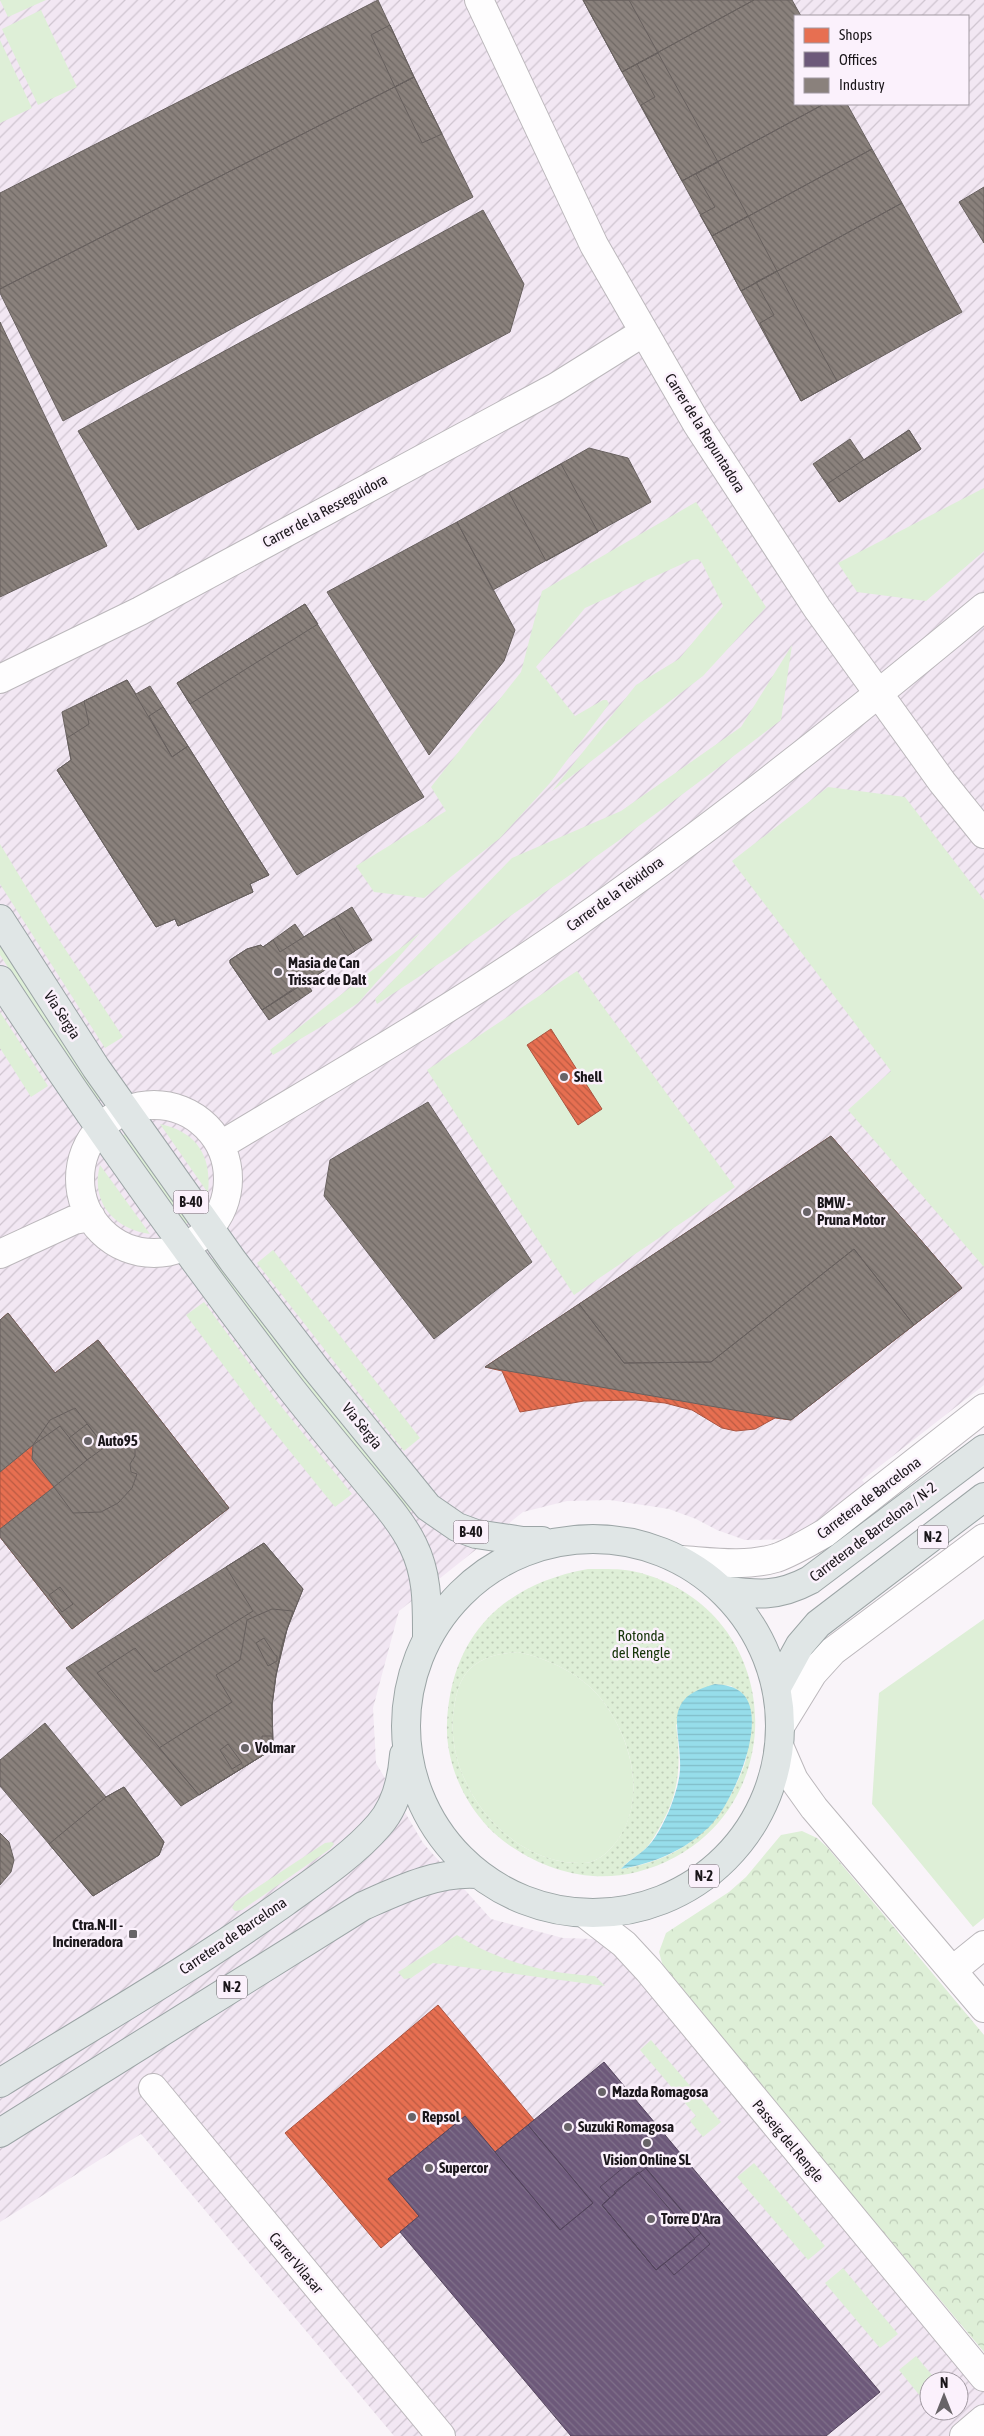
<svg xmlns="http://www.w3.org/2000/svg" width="984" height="2436" font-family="'Asap Condensed',sans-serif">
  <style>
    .industrial { fill: url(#industrial-furrows); fill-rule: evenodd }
    .grass { fill: #deefd7 }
    .forest { fill: url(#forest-crowns) }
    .garden { fill: url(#garden-dots); fill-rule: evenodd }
    .water { fill: url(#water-rules) }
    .shops { fill: url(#shops-back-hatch); stroke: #aa5440 }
    .offices { fill: url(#offices-back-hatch); stroke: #54455d }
    .industry { fill: url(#industry-back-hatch); stroke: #68615f }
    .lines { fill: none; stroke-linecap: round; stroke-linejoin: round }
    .minor-casing { stroke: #bcb8bc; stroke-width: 30 }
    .major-casing { stroke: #9ca5a6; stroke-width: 30 }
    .minor { stroke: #fefdfe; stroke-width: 28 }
    .major { stroke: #e0e6e6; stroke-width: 28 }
    .poi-dot { fill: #686468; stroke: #fbf1fc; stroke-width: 2 }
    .labels { text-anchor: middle; stroke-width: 5; stroke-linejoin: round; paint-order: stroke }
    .shield { fill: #fbf1fc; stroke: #5e585e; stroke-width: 1 }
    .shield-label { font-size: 14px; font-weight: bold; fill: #1a161a }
    .street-label { font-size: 15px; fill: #1a161a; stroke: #fbf1fc }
    .poi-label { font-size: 15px; font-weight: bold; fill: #1a161a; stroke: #fbf1fc; text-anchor: start }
    .park-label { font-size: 15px; fill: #163408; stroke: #fbf1fc }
  </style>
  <defs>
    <pattern id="industrial-furrows" width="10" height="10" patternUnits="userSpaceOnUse" patternTransform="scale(1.25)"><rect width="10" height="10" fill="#f2e7f3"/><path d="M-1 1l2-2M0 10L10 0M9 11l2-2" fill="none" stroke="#cfc5d0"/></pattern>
    <pattern id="forest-crowns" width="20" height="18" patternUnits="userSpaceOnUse" patternTransform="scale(1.25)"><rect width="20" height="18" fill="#deefd7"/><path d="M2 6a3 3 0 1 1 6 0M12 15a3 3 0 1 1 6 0" fill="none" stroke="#beccb8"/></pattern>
    <pattern id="garden-dots" width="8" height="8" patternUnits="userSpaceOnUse" patternTransform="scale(1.25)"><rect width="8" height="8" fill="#deefd7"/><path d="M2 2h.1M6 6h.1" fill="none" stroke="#beccb8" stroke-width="1.8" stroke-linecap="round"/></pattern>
    <pattern id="water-rules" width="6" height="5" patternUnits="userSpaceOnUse" patternTransform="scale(1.25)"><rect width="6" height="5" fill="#96ddea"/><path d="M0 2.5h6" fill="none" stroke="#81bdc8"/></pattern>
    <pattern id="shops-back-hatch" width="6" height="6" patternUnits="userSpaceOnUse" patternTransform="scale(1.25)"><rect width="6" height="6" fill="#e76f51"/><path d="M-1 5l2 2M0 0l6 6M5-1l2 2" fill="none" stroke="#ba5a42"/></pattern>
    <pattern id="offices-back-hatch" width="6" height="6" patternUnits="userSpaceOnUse" patternTransform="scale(1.25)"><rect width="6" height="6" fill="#6d597a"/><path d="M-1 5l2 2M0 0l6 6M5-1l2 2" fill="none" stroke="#80718a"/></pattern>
    <pattern id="industry-back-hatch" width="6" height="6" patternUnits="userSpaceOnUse" patternTransform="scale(1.25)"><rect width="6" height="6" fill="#8a817c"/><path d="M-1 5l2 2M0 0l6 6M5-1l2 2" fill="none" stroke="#706965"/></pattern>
  </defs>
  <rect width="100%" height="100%" fill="#f9f4f9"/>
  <!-- industrial -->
  <path class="industrial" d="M0,0h984v1385l-122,95 8,10 -71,49 -54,1 -28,-10 -21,-11 -27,-10 -59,-9 -43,1 -44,11 -124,99 -26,97 3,55 47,80 68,76 72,19 62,2 359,437v59h-590l-253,-302 -141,88zM795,16h173v88h-173zM929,2381h30v30h-30z"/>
  <!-- grass -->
  <path class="grass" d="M0,0h46l-38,17z
    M41,10l36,77 -39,18 -36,-76z
    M0,40l32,68 -32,15z
    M984,488v63l-58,50 -69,-9 -19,-29z
    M696,502l70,105 -63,69 -151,115 84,-106 43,-26 44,-53 -21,-43 -4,-4 -7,1 -106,48 -49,59 39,49 28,-16h4l2,4 -59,79 -50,55 -76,60 -50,-6 -18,-26 90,-55 -15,-24 90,-115 21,-81z
    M792,645l-11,75c-131,101 -265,195 -404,284l-2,-5 137,-141 109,-47 120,-84z
    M828,787l77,10 79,103v367l-136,-157 43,-39 -159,-210z
    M0,844l50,82 73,111 -18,11 -105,-164z
    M420,933l-62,70 -27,18 -58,34 -3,-5z
    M0,941l100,156 -2,3 -6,-2 -92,-143z
    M577,971l158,216 -161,108 -147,-225z
    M0,1012l48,74 -17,11 -31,-49z
    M160,1124c37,8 52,32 48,69z
    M126,1133l63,89 -5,3 -62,-89z
    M100,1165l50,69c-36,-5 -60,-32 -50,-69z
    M273,1250l147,188 -16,13 -147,-188z
    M215,1258l195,248 2,3 -2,3 -104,-125 -96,-127z
    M204,1302l72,98 76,94 -17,13 -76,-94 -73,-98z
    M984,1619v299l-11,9 -101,-123 7,-111z
    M518,1652c31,7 64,22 84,48 31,40 47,106 10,147 -7,8 -17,16 -29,16 -75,3 -141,-82 -129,-155 2,-14 6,-31 18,-41 12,-11 30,-14 46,-15z
    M332,1842l2,2 -4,5 -88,61 -7,1 -3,-3 3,-6 90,-59z
    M457,1935c42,27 89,38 138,41l10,10 -172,-23 -22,15 -7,1 -6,-7z
    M651,2040l70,82 -18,15 -13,-16 6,-5 -56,-66z
    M754,2163l71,83 -17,14 -71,-83z
    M843,2268l55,66 -18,14 -55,-65z
    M916,2356l21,25h-8v26l-30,-37z"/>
  <!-- forest -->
  <path class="forest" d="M802,1831l15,7 10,9 157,188v317l-314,-374 -6,-8 -5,-18 7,-19 63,-41 17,-15 35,-42z"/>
  <!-- garden -->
  <path class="garden" d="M588,1569c18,0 36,-1 53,4 155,44 151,259 -4,299 -44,11 -88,0 -125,-25 -40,-26 -67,-77 -65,-124 4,-88 57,-139 141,-154zM518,1652c31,7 64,22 84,48 31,40 47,105 10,147 -7,8 -17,16 -29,16 -75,3 -141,-82 -129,-155 2,-14 6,-31 18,-41 12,-11 30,-14 46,-15zM715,1684l16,2 11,7c2,19 6,41 5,60 -1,12 -8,25 -13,36 -26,48 -59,71 -113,80 7,-9 16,-12 24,-20 7,-7 12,-17 17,-26 18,-32 19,-62 14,-98z"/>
  <!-- water -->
  <path class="water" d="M715,1684c10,1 20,2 28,10 26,27 -11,111 -34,133 -25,24 -55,36 -88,42 7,-8 15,-12 23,-19 11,-9 19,-26 25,-39 5,-13 10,-27 11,-41 2,-42 -21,-71 35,-86z"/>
  <!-- shops -->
  <path class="shops" d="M551,1029l51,80 -24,16 -51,-80z
    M831,1136l131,152 -171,132 -16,-2 -20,11 -19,2 -14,-3 -30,-18 -27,-7 -29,-3 -52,1 -64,11 -18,-41 -17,-4z
    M8,1313l47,60 43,-33 131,168 -157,121 -72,-92v-217z
    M438,2005l96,115 -39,32 -30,-36 -77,63 31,37 -38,32 -96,-115z"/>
  <!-- offices -->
  <path class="offices" d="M604,2062l276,330 -54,44h-255l-171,-204 19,-16 -31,-37 77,-63 95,114 33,-27 -65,-78z
    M528,2125l65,78 -33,27 -65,-78z
    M636,2157l74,87 -36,31 -10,-12 -8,7 -54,-65 8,-7 -10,-11z
    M646,2168l55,65 -45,37 -54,-65 14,-12 -2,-1z
    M638,2172l57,67 -39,31 -54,-65z"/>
  <!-- industry -->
  <path class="industry" d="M378,0l36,77 -414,212v-96z
    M583,0h171l-132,72z
    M583,0h46l29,53 -36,19z
    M754,0h38l9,16h-6v88h29l-142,77 -60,-109z
    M390,25l24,52 -19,10 -24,-52z
    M658,53l60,109 -36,19 -41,-76 14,-8 -18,-33z
    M414,77l59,120 -410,224 -63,-128v-4z
    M414,77l28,57 -20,9 -27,-56z
    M824,104h23l25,45 -160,87 -30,-55z
    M872,149l30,54 -161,88 -29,-55z
    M718,162l30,54 -36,20 -12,-21 15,-8 -19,-33z
    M984,187v56l-25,-41z
    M902,203l60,109 -161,89 -60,-110z
    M483,210l41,74 -14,48 -372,198 -60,-99z
    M748,216l29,55 -36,20 -29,-55z
    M777,271l60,110 -36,20 -41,-78 14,-8 -18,-33z
    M0,322l107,224 -107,51z
    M909,430l12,19 -82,53 -26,-38 37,-25 14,21z
    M909,430l12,19 -82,53 -12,-18z
    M589,448l39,10 23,44 -158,88 -36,-68z
    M561,464l37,68 -52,29 -37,-68z
    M457,522l58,108 -11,31 -75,94 -102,-163z
    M305,604l119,193 -127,78 -120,-192z
    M305,604l13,20 -128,80 -13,-21z
    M127,680l9,14 14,-8 119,189 -19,9 3,8 -75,34 -3,-7 -19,8 -99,-157 14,-10 -9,-48z
    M127,680l45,77 16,-11 81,129 -19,9 3,8 -75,34 -3,-7 -19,8 -99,-157 14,-10 -4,-22 22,-14 -5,-23z
    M163,707l25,39 -16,11 -23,-41z
    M352,907l20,33 -110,70 -32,-47v-3l17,-11 14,-4 2,2 32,-23 9,13z
    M334,918l21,33 -93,59 -32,-47v-3l17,-11 14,-4 2,2 10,-7 7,12z
    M305,981l7,10 -43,29 -7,-10z
    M428,1102l104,160 -98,77 -110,-143 6,-36z
    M831,1136l131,152 -48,37 -60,-76 -143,113 -87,1 -45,-59z
    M854,1249l60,76 -123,95 -306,-53 94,-63 45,59 87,-1z
    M8,1313l47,60 43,-33 131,168 -157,121 -72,-92v-8l54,-42 -22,-28 1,-14 -33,27v-152z
    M75,1408l27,35 14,-11 6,8 10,3 3,5v8l-5,8 1,8 6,2 -5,14 -14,15 -17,9 -28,1 -19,-26 33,-27 -27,-34 -27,19 17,-25z
    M87,1424l18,23 -18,13 -18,-22z
    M264,1543l39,46 -16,40 -11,46 -4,30 1,44 -92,57 -115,-138z
    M264,1543l39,46 -16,40 -11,46 -4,30 1,44 -74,46 -102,-122 38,-25 20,24 98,-61 -27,-44z
    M60,1587l13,17 -11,8 -13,-17z
    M272,1609l21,2 -11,34 -6,30 -4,30 1,44 -74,46 -40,-47 73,-46 -16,-27 24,-15 7,-40z
    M264,1638l11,17 2,1v5l-9,5 -12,-23z
    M45,1723l61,74 18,-10 40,55 -5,13 -66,41 -93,-110v-26z
    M262,1736h10l1,8h-11z
    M228,1744l14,19 -10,6 -12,-19z
    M124,1787l40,55 -5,13 -66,41 -44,-52 57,-47z
    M0,1833l9,9 5,18 -3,12 -11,13z"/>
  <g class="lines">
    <!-- minor casing -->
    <g class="minor-casing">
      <path id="minor" d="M479,0l115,245 103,179 120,184 125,174 42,52
        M0,679l140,-68 416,-224 88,-55
        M80 1179a74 74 0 1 1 148 0a74 74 0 1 1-148 0Z
        M221,1145c118,-71 238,-140 351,-219 143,-100 278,-208 412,-319
        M0,1254l74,-34 17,-3
        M682,1560c30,2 64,7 94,-2 17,-6 33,-16 49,-25l159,-125
        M781,1725l32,-52 20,-22 151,-113
        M780,1748l14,32 20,28 170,200
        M584,1913l40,31 25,27 335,406
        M953,1970l31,-25
        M153,2088l288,348
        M964,2436l20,-17"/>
    </g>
    <!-- major casing -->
    <g class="major-casing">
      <path id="major" d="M0,919l96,149 137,193 83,108 112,138 29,20 19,7 47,7h19
        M0,980c87,133 179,262 275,388 28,37 58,73 88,109 17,21 38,43 50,68 15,30 14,60 14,93
        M406 1726a187 187 0 1 1 374 0a187 187 0 1 1-374 0Z
        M723,1590c35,5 55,7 87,-10l174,-131
        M777,1687l23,-42 18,-21 166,-127
        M0,2083c95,-59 194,-116 285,-181 32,-23 68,-47 94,-77 17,-19 23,-45 25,-70
        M0,2133l363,-227c36,-16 75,-35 115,-32"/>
    </g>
    <!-- minor -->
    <use href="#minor" class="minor"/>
    <!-- major -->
    <use href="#major" class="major"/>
  </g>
  <!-- markers -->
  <g class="poi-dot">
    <circle cx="278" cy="972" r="5"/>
    <circle cx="564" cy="1077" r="5"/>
    <circle cx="807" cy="1212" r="5"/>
    <circle cx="88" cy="1441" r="5"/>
    <circle cx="245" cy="1748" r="5"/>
    <rect x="128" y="1929" width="10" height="10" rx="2.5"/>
    <circle cx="602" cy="2092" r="5"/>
    <circle cx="412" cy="2117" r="5"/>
    <circle cx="568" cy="2127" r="5"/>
    <circle cx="647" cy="2143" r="5"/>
    <circle cx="429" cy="2168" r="5"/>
    <circle cx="651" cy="2219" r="5"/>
  </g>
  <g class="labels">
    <!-- shield labels -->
    <g class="shield">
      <rect x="173.5" y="1190.5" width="35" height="23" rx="4"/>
      <rect x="453.5" y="1520.5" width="35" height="23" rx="4"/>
      <rect x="918" y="1525.5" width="30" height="23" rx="4"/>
      <rect x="689" y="1864.5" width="30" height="23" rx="4"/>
      <rect x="217" y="1975.5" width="30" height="23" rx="4"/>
    </g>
    <g class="shield-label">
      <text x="191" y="1207">B-40</text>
      <text x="471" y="1537">B-40</text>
      <text x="933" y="1542">N-2</text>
      <text x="704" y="1881">N-2</text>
      <text x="232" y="1992">N-2</text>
    </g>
    <!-- street labels -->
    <g class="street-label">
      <text transform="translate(705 433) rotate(58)" y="5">Carrer de la Repuntadora</text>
      <text transform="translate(325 511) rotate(-28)" y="5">Carrer de la Resseguidora</text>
      <text transform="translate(615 894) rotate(-36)" y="5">Carrer de la Teixidora</text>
      <text transform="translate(62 1015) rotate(57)" y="5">Via Sèrgia</text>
      <text transform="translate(362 1426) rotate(51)" y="5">Via Sèrgia</text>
      <text transform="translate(869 1498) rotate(-37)" y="5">Carretera de Barcelona</text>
      <text transform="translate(873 1532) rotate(-37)" y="5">Carretera de Barcelona / N-2</text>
      <text transform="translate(233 1936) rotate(-34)" y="5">Carretera de Barcelona</text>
      <text transform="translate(788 2141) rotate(50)" y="5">Passeig del Rengle</text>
      <text transform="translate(296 2263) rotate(50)" y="5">Carrer Vilasar</text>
    </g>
    <!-- poi labels -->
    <g class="poi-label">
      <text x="288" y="968">Masia de Can<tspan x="288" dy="17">Trissac de Dalt</tspan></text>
      <text x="574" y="1082">Shell</text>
      <text x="817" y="1208">BMW -<tspan x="817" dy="17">Pruna Motor</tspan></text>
      <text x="98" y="1446">Auto95</text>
      <text x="255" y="1753">Volmar</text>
      <text x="123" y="1930" text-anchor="end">Ctra.N-II -<tspan x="123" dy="17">Incineradora</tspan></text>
      <text x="612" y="2097">Mazda Romagosa</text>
      <text x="422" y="2122">Repsol</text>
      <text x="578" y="2132">Suzuki Romagosa</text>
      <text x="647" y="2165" text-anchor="middle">Vision Online SL</text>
      <text x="439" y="2173">Supercor</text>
      <text x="661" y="2224">Torre D'Ara</text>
    </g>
    <!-- park labels -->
    <g class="park-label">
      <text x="641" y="1641">Rotonda<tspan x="641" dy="17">del Rengle</tspan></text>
    </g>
  </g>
  <!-- legend -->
  <rect x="794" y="15" width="175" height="90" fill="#fbf1fc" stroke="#a199a2"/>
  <rect x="804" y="28" width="25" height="15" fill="#e76f51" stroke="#a199a2"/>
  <text x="839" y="40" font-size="15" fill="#1a161a">Shops</text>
  <rect x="804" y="52" width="25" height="15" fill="#6d597a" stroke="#a199a2"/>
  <text x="839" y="65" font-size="15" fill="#1a161a">Offices</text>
  <rect x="804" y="78" width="25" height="15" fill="#8a817c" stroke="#a199a2"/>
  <text x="839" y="90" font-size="15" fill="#1a161a">Industry</text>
  <!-- north arrow -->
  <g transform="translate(944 2396)"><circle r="24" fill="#fbf1fc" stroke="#a199a2"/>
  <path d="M0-4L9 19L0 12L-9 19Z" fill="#686468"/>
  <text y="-8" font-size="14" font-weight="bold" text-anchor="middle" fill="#1a161a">N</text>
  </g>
</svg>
